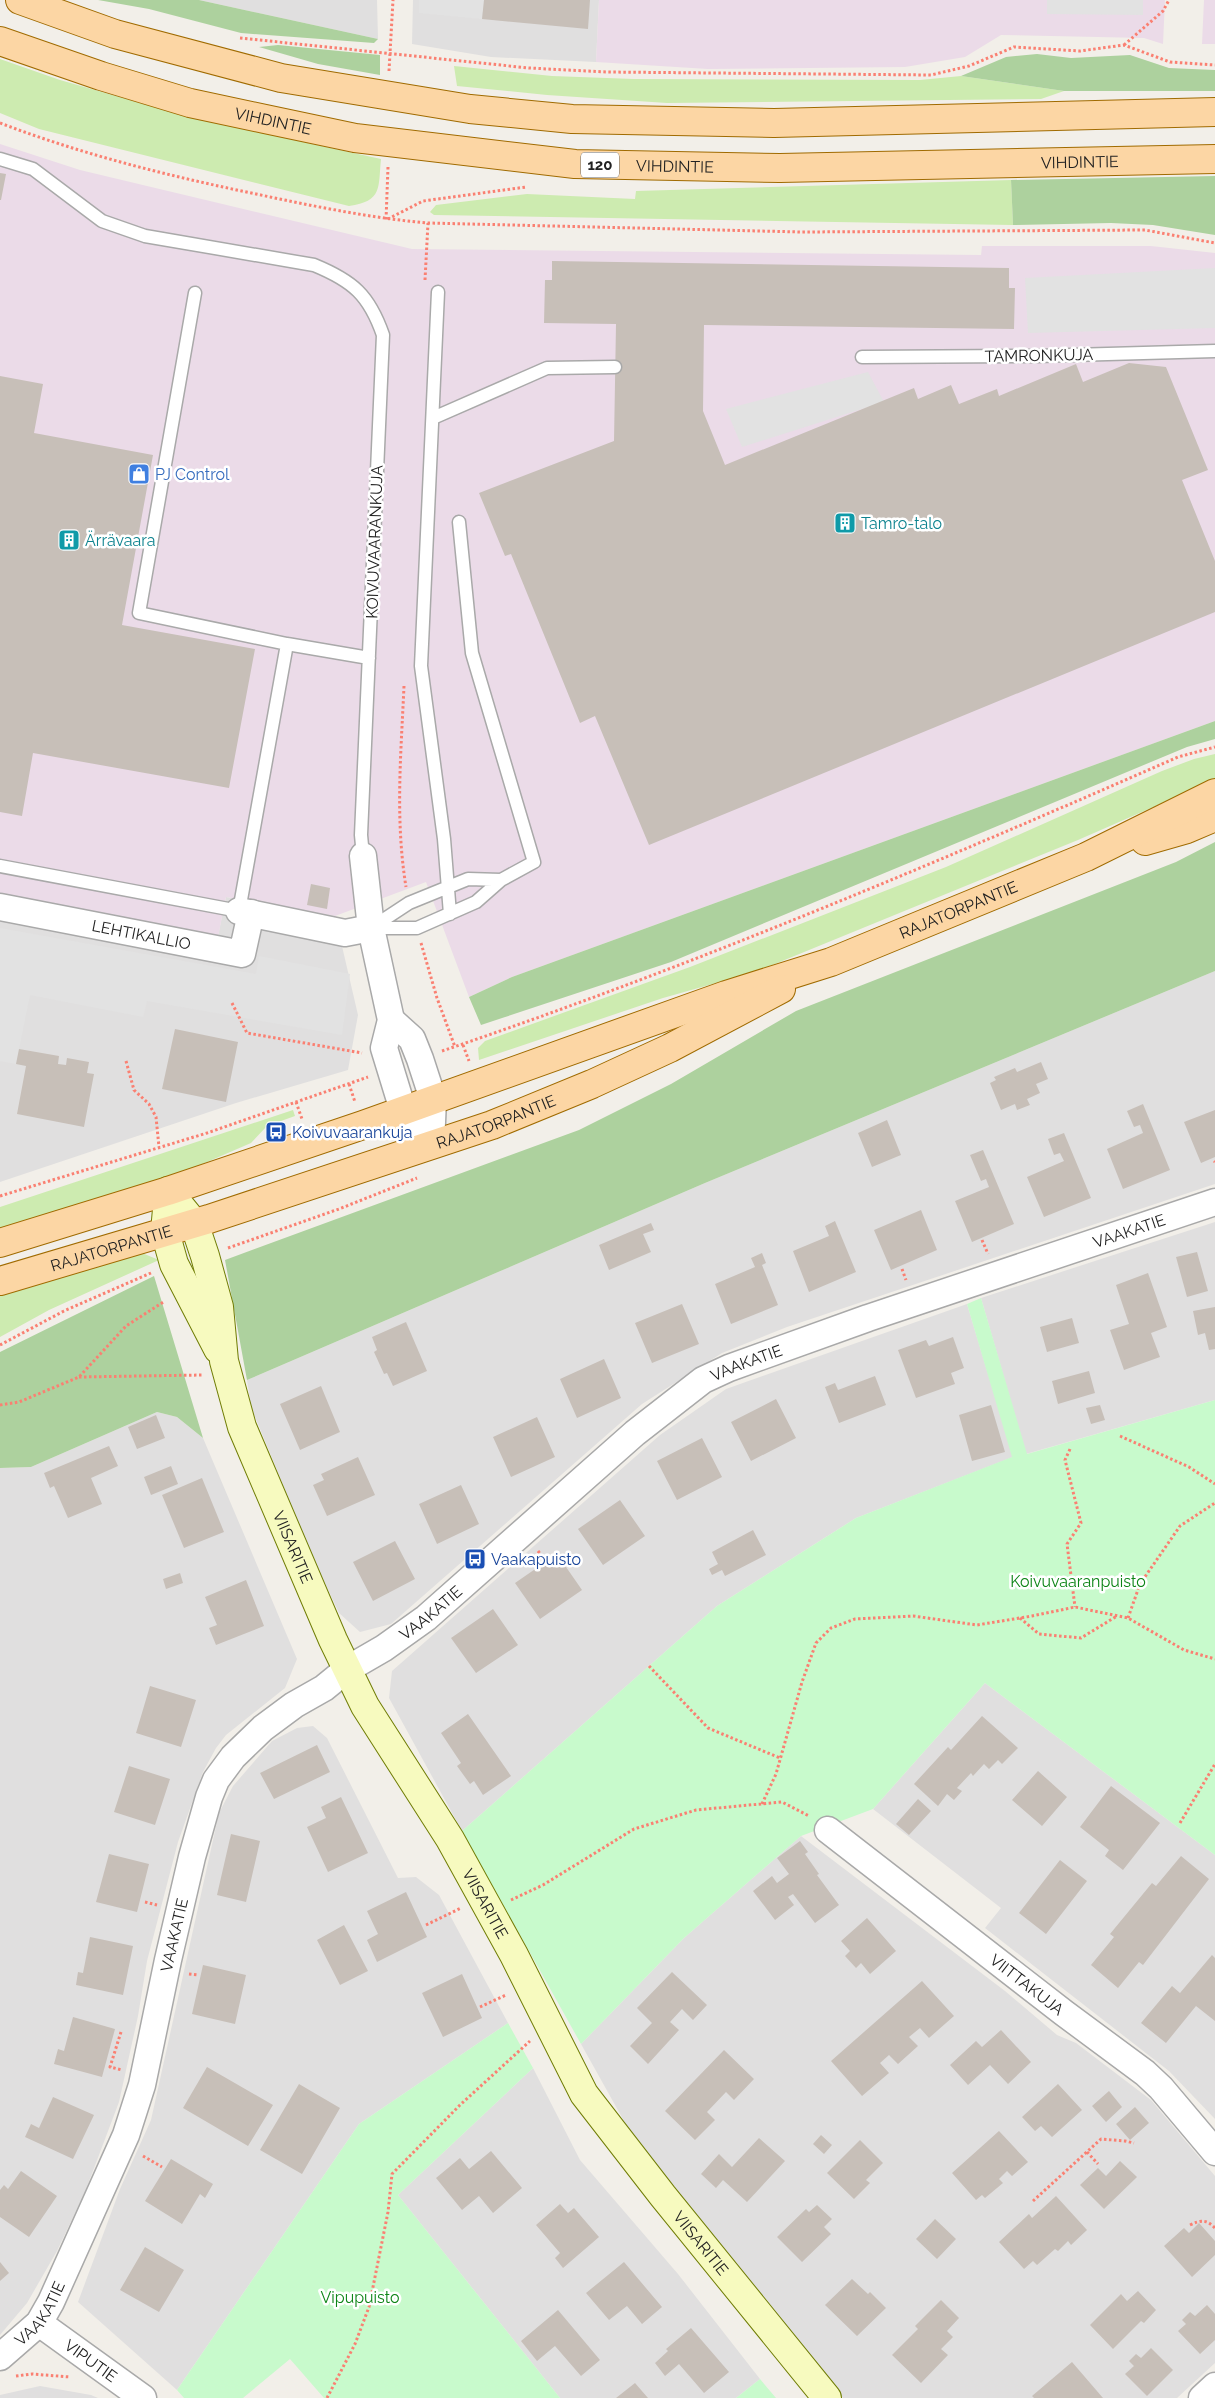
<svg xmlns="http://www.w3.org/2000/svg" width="1215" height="2398" font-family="Raleway,sans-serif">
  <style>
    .residential { fill: #e0dfdf }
    .industrial { fill: #ebdbe8 }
    .grass { fill: #cdebb0 }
    .forest { fill: #add19e }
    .park { fill: #c8facc }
    .parking { fill: #e2e2e2 }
    .building { fill: #c7bfb8 }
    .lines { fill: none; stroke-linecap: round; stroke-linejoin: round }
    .lane-casing { stroke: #a9a9a9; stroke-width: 15 }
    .street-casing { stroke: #a9a9a9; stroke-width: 29 }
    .secondary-casing { stroke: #707d05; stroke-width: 30 }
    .primary-casing { stroke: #a06b00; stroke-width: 30 }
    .path { stroke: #fa8072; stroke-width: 3; stroke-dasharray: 2.5 2.5; stroke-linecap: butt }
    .lane { stroke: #fff; stroke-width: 12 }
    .street { stroke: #fff; stroke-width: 26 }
    .secondary { stroke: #f7fabf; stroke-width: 28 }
    .primary { stroke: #fcd6a4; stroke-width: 28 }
    .labels { text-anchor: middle; stroke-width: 5; stroke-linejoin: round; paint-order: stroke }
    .shield { fill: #fff; stroke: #646464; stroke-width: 1 }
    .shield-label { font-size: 15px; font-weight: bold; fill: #222 }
    .street-label { font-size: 16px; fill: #222; stroke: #fff }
    .shop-label { font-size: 16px; fill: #366cbe; stroke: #fff; text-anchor: start }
    .culture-label { font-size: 16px; fill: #0d838f; stroke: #fff; text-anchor: start }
    .transit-label { font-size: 16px; fill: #164399; stroke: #fff; text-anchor: start }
    .park-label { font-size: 16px; fill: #0c8416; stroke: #fff }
  </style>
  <rect width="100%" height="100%" fill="#f2efe9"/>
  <!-- residential -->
  <path class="residential" d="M199,0h178l1,39z
    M413,0h186l-3,62 -105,-5 -79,-13z
    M0,896l218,40 8,-39 109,19 23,99 -10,55 -112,33 -236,79z
    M1215,971v213l-428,143 -65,26 -80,51 -251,220 -31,8 -21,-19 -26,-55 -62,-151 -4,-27 458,-197z
    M1215,1222v178l-189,54 -45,-156z
    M967,1304l46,153 -157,61 -139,88 -255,225 -73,-133 3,-27 268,-236 66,-46z
    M157,1412l20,5 26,21 94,221 -12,29 -59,47 -10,13 -13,24 -25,70 -31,119 -9,55 -19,86 -34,90 -28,59 -30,52 -27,32v-867l31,-1z
    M985,1683l230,172v264l-46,-48 -184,-143 16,-20 -128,-99z
    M313,1726l14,12 71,140 18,-1 23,18 69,128 -149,101 -182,266 -99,-88 42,-113 31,-69 68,-307 14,-27 39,-45 25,-13z
    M801,1836l204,155 52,44 19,8 75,57 64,76v187l-38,35h-334l-214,-268 -48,-86 103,-106z
    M533,2068l47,92 98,114 82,105 -24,19h-176l-162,-203z
    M40,2386l51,9 7,3h-98v-3z"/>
  <!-- industrial -->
  <path class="industrial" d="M599,0h566l-2,44 -19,-6 -143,-3 -36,22 -60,10 -197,2 -112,-7z
    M1204,0h11v44h-13z
    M0,144l80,26 332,79 569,6 1,-9h169l64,7v468l-703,256 -43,20 -43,-115 -91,34 -109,-19 -8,40 -218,-41z"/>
  <!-- grass -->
  <path class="grass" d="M0,59l60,21 133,38 188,41c-3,29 2,42 -32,47l-310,-77 -39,-16z
    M454,66l98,10 82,3 286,1 41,-4 103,15 -23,8 -374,4 -120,-8 -90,-9z
    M1011,180l2,45 -579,-10 -4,-3 6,-7 91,-11 108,5 1,-8z
    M1215,754v26l-137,60 -323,132 -92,26 -184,62 -1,-12 7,-7 205,-74 256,-100 216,-96 32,-12z
    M293,1110l2,6 -28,10 -16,17 -67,29 -184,58v-23z
    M129,1253h13l17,7 -110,50 -49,27v-47z"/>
  <!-- forest -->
  <path class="forest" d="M98,0h101l179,39 -4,4 -133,-10 -92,-24z
    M278,45l102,10v20l-62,-11 -59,-17z
    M1037,54l34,4 59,-3 39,13 46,2v21h-151l-103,-15 45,-19z
    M1215,176v59l-62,-10 -42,-2 -98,2 -2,-45z
    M1215,721v18l-28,8 -516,215 -190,63 -12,-28 43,-20z
    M1215,842v129l-510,212 -458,197 -22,-120 354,-130 92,-46 125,-73 380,-149z
    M154,1276l49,162 -26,-21 -20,-5 -126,55 -31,1v-116z"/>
  <!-- park -->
  <path class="park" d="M981,1298l46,156 188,-54v455l-230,-172 -112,126 -72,27 -117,102 -103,106 -119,-213 255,-225 139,-88 156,-61 -45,-153z
    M508,2023l25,45 -135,127 162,203h-236l-34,-39 -47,39h-59l-7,-8 182,-266z
    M760,2379l16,19h-40z"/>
  <!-- parking -->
  <path class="parking" d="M419,0h65l-2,19 -63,-6z
    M1047,0h96v15l-96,-1z
    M1215,268v60l-187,5 -3,-55z
    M868,372l16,30 -142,45 -16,-38z
    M0,928l256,46 3,-18 91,18 -8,61 -195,-34 -4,16 -113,-22 -14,69 -16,-3z"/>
  <!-- building -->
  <path class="building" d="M484,0h106l-2,29 -106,-10z
    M0,173l6,1 -5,26h-1z
    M552,261l457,7v20h6l-1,41 -310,-4 -1,86 22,54 189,-77 4,11 33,-14 8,19 38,-15 2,7 77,-32 7,18 46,-19 37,4 42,103 -26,10 33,81v51l-566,233 -54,-129 -15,7 -69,-169 -6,2 -26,-63 135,-52 2,-117 -72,-1 1,-43h7z
    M0,376l43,8 -9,49 119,22 -31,170 133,24 -26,139 -196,-35 -11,63 -22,-4z
    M311,884l19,4 -3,21 -20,-4z
    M175,1029l63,13 -12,60 -64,-13z
    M19,1049l40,7 -1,8 8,1 1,-7 22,4 -2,11 7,1 -10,53 -67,-13 9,-48 -10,-2z
    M1041,1062l7,17 -12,5 4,9 -13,6 3,6 -13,5 -2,-6 -14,6 -11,-27 6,-3 -2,-3 21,-9 2,4z
    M1143,1104l27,66 -47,19 -16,-40 36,-16 -3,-8 -6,2 -7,-16z
    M1215,1110v47l-14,6 -17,-41z
    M887,1120l14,35 -29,12 -14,-34z
    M1064,1133l27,65 -47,19 -17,-40 37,-16 -4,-8 -6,2 -6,-16z
    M983,1150l31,74 -42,18 -17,-41 34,-14 -3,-8 -5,2 -11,-26z
    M921,1210l16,40 -46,20 -17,-40z
    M835,1221l21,51 -47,20 -16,-41 36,-15 -4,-10z
    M651,1223l3,7 -11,4 8,18 -42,18 -10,-25z
    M1197,1252l11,39 -21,6 -11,-40z
    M762,1253l4,10 -4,2 16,40 -47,19 -16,-40 40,-17 -4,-9z
    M1148,1273l19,54 -16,6 9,24 -36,13 -14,-40 19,-6 -13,-39z
    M682,1304l17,40 -47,19 -17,-40z
    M1215,1307v42l-6,1 -4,-17 -7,2 -5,-24z
    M1072,1318l7,25 -32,9 -7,-25z
    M406,1322l21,49 -34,15 -6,-13 -3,1 -10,-22 3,-2 -5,-13z
    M953,1337l11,31 -13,5 4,11 -39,14 -18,-48 28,-10 3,6z
    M604,1359l17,39 -44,20 -17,-39z
    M1089,1371l6,22 -37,11 -6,-23z
    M875,1376l11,29 -47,18 -14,-36 10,-4 3,7z
    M321,1386l19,46 -40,18 -20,-46z
    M776,1399l20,39 -45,23 -20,-39z
    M991,1405l14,47 -33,9 -13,-46z
    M1100,1405l5,15 -14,4 -5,-16z
    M156,1415l9,23 -28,11 -9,-22z
    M537,1417l18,40 -44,20 -18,-40z
    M702,1438l20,39 -45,23 -20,-39z
    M109,1446l9,20 -27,12 11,26 -34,14 -14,-32 -4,2 -6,-15z
    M358,1457l17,38 -48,21 -14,-31 11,-5 -3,-6z
    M171,1466l7,18 -27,11 -7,-18z
    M202,1478l22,54 -40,16 -22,-53z
    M461,1485l18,39 -42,20 -18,-40z
    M620,1500l25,36 -42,29 -25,-36z
    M753,1530l13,25 -41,21 -3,-6 -10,5 -3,-6 9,-5 -6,-12z
    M395,1541l20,38 -42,22 -20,-39z
    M557,1554l25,36 -42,29 -25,-36z
    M180,1573l3,10 -17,6 -3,-10z
    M246,1580l18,46 -48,19 -7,-17 8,-3 -12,-28z
    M493,1609l25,36 -42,28 -25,-35z
    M150,1686l46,14 -15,47 -45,-14z
    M468,1714l43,62 -28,19 -9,-14 -4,3 -13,-18 4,-3 -20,-30z
    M982,1716l36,32 -16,16 -4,-4 -9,9 -5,-5 -11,12 -2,-3 -14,15 5,3 -8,9 -7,-6 -9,12 -24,-22 34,-37 3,3z
    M317,1745l13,27 -56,27 -14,-26z
    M129,1766l41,13 -15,46 -41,-13z
    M1038,1771l29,26 -25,29 -30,-26z
    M1111,1786l49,37 -37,47 -18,-14 4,-6 -29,-23z
    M341,1797l27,56 -40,19 -21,-45 19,-9 -5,-11z
    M918,1799l13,12 -22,24 -13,-11z
    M231,1834l29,7 -14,61 -29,-7z
    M800,1841l8,11 -3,2 14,20 -2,1 22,30 -24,18 -22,-29 -5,3 6,8 -19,15 -22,-29 19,-15 5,7 12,-9 -12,-16z
    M109,1854l40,10 -12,48 -41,-10z
    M1181,1856l28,23 -66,86 -4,-3 -21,26 -27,-23 23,-28 -4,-3 42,-51 4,3z
    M1060,1860l27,21 -41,53 -27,-21z
    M406,1892l21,45 -50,25 -10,-22 11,-6 -11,-23z
    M867,1918l29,33 -26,23 -9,-11 -5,5 -11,-12 5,-5 -9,-10z
    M344,1925l24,46 -28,14 -23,-45z
    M90,1937l43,9 -10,49 -47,-10 2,-13 5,1z
    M1212,1955l3,3v63l-19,-15 -30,37 -25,-20 31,-37 8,7z
    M203,1965l43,10 -11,49 -43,-10z
    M672,1972l35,33 -14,15 -11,-11 -12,13 9,8 -31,34 -18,-18 22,-23 -15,-15z
    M462,1974l20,44 -39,19 -21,-44z
    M922,1981l32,35 -25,22 -9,-10 -11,9 9,9 -20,18 -9,-9 -9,8 9,10 -27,23 -31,-35z
    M73,2017l42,12 -13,48 -48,-13 4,-15 6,2z
    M1001,2030l30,32 -23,22 -18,-19 -22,20 -18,-20 26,-24 6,6z
    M724,2050l30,29 -20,21 -8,-8 -19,20 8,8 -20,20 -30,-29z
    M207,2067l66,38 -25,41 -65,-38z
    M299,2084l41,24 -38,66 -42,-24z
    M1058,2084l24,26 -30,27 -11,-11 -6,5 -13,-14z
    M1109,2091l13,16 -16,15 -14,-16z
    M53,2097l41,18 -21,44 -48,-22 6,-13 8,4z
    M1135,2107l14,16 -19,17 -14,-16z
    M999,2131l29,31 -16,14 -5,-5 -8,8 4,4 -18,15 -3,-3 -6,5 -24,-27z
    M821,2135l11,10 -8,9 -11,-10z
    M759,2138l26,23 -38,41 -24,-22 -7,8 -15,-14 18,-20 13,13z
    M860,2140l23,23 -17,17 4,3 -16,16 -27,-26z
    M491,2151l31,37 -29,25 -14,-17 -17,14 -26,-32 24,-20 9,11z
    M171,2159l42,25 -8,14 -5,-4 -18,30 -37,-23z
    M1120,2161l17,16 -33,32 -24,-24 18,-17 8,8z
    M21,2171l36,25 -28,41 -29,-20v-27l4,-5 4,4z
    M1056,2196l31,34 -16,15 -3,-4 -10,10 -3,-2 -18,16 -4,-4 -9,8 -25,-27 30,-28 3,4z
    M560,2204l8,9 6,-5 25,29 -36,31 -8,-10 5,-5 -24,-28z
    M817,2205l15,14 -8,8 7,7 -29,28 -25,-25 29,-28 3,3z
    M935,2219l21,20 -19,20 -21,-20z
    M1199,2223l16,18v14l-23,22 -28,-31 20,-18 5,5z
    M145,2247l39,23 -25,42 -39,-22z
    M0,2262l9,11 -9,8z
    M624,2262l38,45 -20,17 -15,-18 -18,14 -23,-27z
    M852,2279l16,15 2,-2 16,16 -29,28 -32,-31z
    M1138,2291l18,19 -12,13 -3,-2 -28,28 -23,-24 31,-31 6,7z
    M941,2300l18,18 -12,13 6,6 -12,12 7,6 -27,28 -29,-28 26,-26 -3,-3z
    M1207,2305l8,9v26l-15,14 -22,-23 8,-7 -4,-4 8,-8 5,4z
    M558,2310l42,50 -19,16 -26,-30 -18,15 -16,-20z
    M691,2328l38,44 -25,21 -25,-29 -14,12 -10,-13 13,-12 -2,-2z
    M1151,2348l22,22 -26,26 -22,-22 9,-8 -5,-5 7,-7 5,4z
    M1072,2362l31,36h-69l-2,-2z
    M635,2383l13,15h-32z"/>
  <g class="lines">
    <!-- lane casing -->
    <g class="lane-casing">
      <path id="lane" d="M0,159l33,10 69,52 43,15 169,29c39,16 55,30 69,70l-22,500 2,21
        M438,292l-17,374 23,173 6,75
        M195,293l-56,320 148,31 82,14
        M862,357l174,-1 179,-5
        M433,418l114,-50 68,-1
        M0,866l239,45 48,-267
        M371,928h46l59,-26 25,-22 33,-18 -62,-209 -13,-131
        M371,928l38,-25 59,-24 33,1"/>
    </g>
    <!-- street casing -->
    <g class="street-casing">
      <g id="street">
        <path d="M363,856l8,72 20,92 -7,28 19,62 28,35"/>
        <path id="s1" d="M0,907l242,47 9,-41"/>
        <path d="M239,911l106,22 26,-5"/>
        <path d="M391,1020l21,19 8,20 13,40 -2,46"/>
        <path id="s2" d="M828,1830l236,183 81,60 16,15 54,64"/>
        <path id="s3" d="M39,2323l104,75"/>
        <path id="s4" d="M0,2357l39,-34 12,-21 75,-167 16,-50 26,-125 24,-103 17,-60 7,-17 17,-23 30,-29 31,-23 30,-17 22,-18 38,-22 42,-30 209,-185 68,-53 26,-12 139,-50 347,-116"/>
        <path d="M1202,2398l13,-12"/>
      </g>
    </g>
    <!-- secondary casing -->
    <g class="secondary-casing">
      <g id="secondary">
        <path id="s5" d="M168,1191l26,32 11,33 14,51 5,54 18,66 91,213 32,66 85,133 64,116 70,139 79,102 164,202"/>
        <path d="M167,1209l-2,23 9,32 44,85"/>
      </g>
    </g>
    <!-- primary casing -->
    <g class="primary-casing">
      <g id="primary">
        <path d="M20,0l95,34 166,44 189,31 102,10 202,4 441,-11"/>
        <path id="s6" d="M0,41l101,35 89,27 75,16 90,19 220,26 205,4 435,-9"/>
        <path d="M1145,841l42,-12 28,-12"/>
        <path id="s7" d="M0,1243l168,-52 195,-66 363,-130 105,-33 255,-105 129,-64"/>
        <path id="s8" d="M0,1281l209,-62 283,-94 100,-41 78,-36 111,-59"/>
      </g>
    </g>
    <!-- path -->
    <path class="path" d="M240,38l289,30 77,4 325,3 38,-9 45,-19 66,4 44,-6 46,17 45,3
      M1124,45l39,-34 6,-11
      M389,71l4,-71
      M0,123c84,32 169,53 256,71 57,12 114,24 172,29l373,9 344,-2 70,13
      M388,167l-2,53 37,-19 103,-14
      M425,280l3,-57
      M404,686c-3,68 -9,133 2,201
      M421,943l16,55 18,49
      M232,1003l15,30 115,20
      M463,1045l6,16
      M442,1051c251,-85 494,-188 736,-294l37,-10
      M126,1061l8,29 15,14 7,13 3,30
      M349,1084l6,18
      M296,1102l6,17
      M1214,1161l1,1
      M0,1196l207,-63 161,-56
      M982,1240l6,14
      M228,1248l111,-39 78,-31
      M902,1269l4,11
      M0,1345l64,-34 87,-38
      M79,1377l123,-2
      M0,1405l19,-3 60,-25 47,-51 39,-25
      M1120,1436l69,31 26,17
      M1070,1449l-5,11 16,63 -14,21 8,63
      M538,1551l7,9
      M1020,1618l19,16 42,4 36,-22
      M1128,1618l12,-34 40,-58 35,-23
      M649,1666l59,62 72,30
      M762,1804l14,-30 26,-92 14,-39 15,-15 24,-9 58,-3 64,9 55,-9 43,-9 53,11 56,32 31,9
      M1180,1823l35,-59
      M511,1900l32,-15 91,-56 62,-19 86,-8 27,14
      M145,1902l12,3
      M426,1925l35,-17
      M189,1974l9,1
      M480,2007l26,-12
      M121,2032l-11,35 12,3
      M1087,2152l11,12
      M143,2156l19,11
      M1033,2201l68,-62 24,2 9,2
      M1190,2225c11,-5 16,-6 25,3
      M16,2376l16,-2 38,3
      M327,2398l28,-54 14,-37 19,-95 4,-38 68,-69 70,-64"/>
    <!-- lane -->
    <use href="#lane" class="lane"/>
    <!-- street -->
    <use href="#street" class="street"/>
    <!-- secondary -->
    <use href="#secondary" class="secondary"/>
    <!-- primary -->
    <use href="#primary" class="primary"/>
  </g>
  <!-- icons -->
  <defs>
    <g id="shop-square" transform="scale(1.125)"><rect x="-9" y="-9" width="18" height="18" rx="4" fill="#3f7fe0" stroke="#fff"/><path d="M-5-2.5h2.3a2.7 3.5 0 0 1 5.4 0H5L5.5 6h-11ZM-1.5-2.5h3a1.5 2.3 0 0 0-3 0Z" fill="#fff"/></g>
    <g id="building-square" transform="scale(1.125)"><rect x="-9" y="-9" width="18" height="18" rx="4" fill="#0f9aa8" stroke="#fff"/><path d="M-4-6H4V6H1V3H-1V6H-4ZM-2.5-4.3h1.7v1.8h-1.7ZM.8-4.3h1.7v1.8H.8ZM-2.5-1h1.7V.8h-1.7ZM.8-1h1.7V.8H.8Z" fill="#fff"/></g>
    <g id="bus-square" transform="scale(1.125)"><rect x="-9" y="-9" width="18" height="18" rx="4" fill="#1a4fb4" stroke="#fff"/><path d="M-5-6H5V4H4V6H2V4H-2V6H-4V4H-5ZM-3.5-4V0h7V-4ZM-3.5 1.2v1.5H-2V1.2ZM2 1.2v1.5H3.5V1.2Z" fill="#fff"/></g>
  </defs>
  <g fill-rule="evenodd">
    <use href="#shop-square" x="139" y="474"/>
    <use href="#building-square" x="845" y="523"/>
    <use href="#building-square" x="69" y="540"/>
    <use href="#bus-square" x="276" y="1132"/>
    <use href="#bus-square" x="475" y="1559"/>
  </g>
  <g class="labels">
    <!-- shield labels -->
    <rect class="shield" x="581" y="152.5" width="38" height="25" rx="4"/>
    <g class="shield-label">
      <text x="600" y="170">120</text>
    </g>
    <!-- street labels -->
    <g class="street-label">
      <text dy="6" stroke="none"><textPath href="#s6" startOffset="285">VIHDINTIE</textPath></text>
      <text dy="6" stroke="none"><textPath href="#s6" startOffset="1095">VIHDINTIE</textPath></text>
      <text dy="6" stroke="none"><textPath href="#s6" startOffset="690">VIHDINTIE</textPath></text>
      <text transform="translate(1039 355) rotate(-1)" y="6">TAMRONKUJA</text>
      <text transform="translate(374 542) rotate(-88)" y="6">KOIVUVAARANKUJA</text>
      <text dy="6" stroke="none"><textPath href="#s7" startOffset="1015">RAJATORPANTIE</textPath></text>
      <text dy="6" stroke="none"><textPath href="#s1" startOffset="144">LEHTIKALLIO</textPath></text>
      <text dy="6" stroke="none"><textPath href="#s8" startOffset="521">RAJATORPANTIE</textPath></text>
      <text dy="6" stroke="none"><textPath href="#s4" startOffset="1710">VAAKATIE</textPath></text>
      <text dy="6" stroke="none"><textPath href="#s8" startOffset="116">RAJATORPANTIE</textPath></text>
      <text dy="6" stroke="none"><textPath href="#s4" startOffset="1305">VAAKATIE</textPath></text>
      <text dy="6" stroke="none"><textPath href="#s5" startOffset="382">VIISARITIE</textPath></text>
      <text dy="6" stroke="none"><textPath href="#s4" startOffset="900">VAAKATIE</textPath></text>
      <text dy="6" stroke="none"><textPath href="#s5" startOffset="788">VIISARITIE</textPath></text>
      <text dy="6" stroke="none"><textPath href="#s4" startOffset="465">VAAKATIE</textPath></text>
      <text dy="6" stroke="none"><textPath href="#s2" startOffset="252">VIITTAKUJA</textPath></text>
      <text dy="6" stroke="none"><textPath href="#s5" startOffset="1192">VIISARITIE</textPath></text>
      <text dy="6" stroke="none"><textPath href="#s4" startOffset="60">VAAKATIE</textPath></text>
      <text dy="6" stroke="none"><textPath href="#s3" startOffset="64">VIPUTIE</textPath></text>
    </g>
    <!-- shop labels -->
    <g class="shop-label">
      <text x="155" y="480">PJ Control</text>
    </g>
    <!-- culture labels -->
    <g class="culture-label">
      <text x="861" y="529">Tamro-talo</text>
      <text x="85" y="546">Ärrävaara</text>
    </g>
    <!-- transit labels -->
    <g class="transit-label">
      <text x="292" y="1138">Koivuvaarankuja</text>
      <text x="491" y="1565">Vaakapuisto</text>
    </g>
    <!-- park labels -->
    <g class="park-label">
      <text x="1078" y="1587">Koivuvaaranpuisto</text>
      <text x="360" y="2303">Vipupuisto</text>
    </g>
  </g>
</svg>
